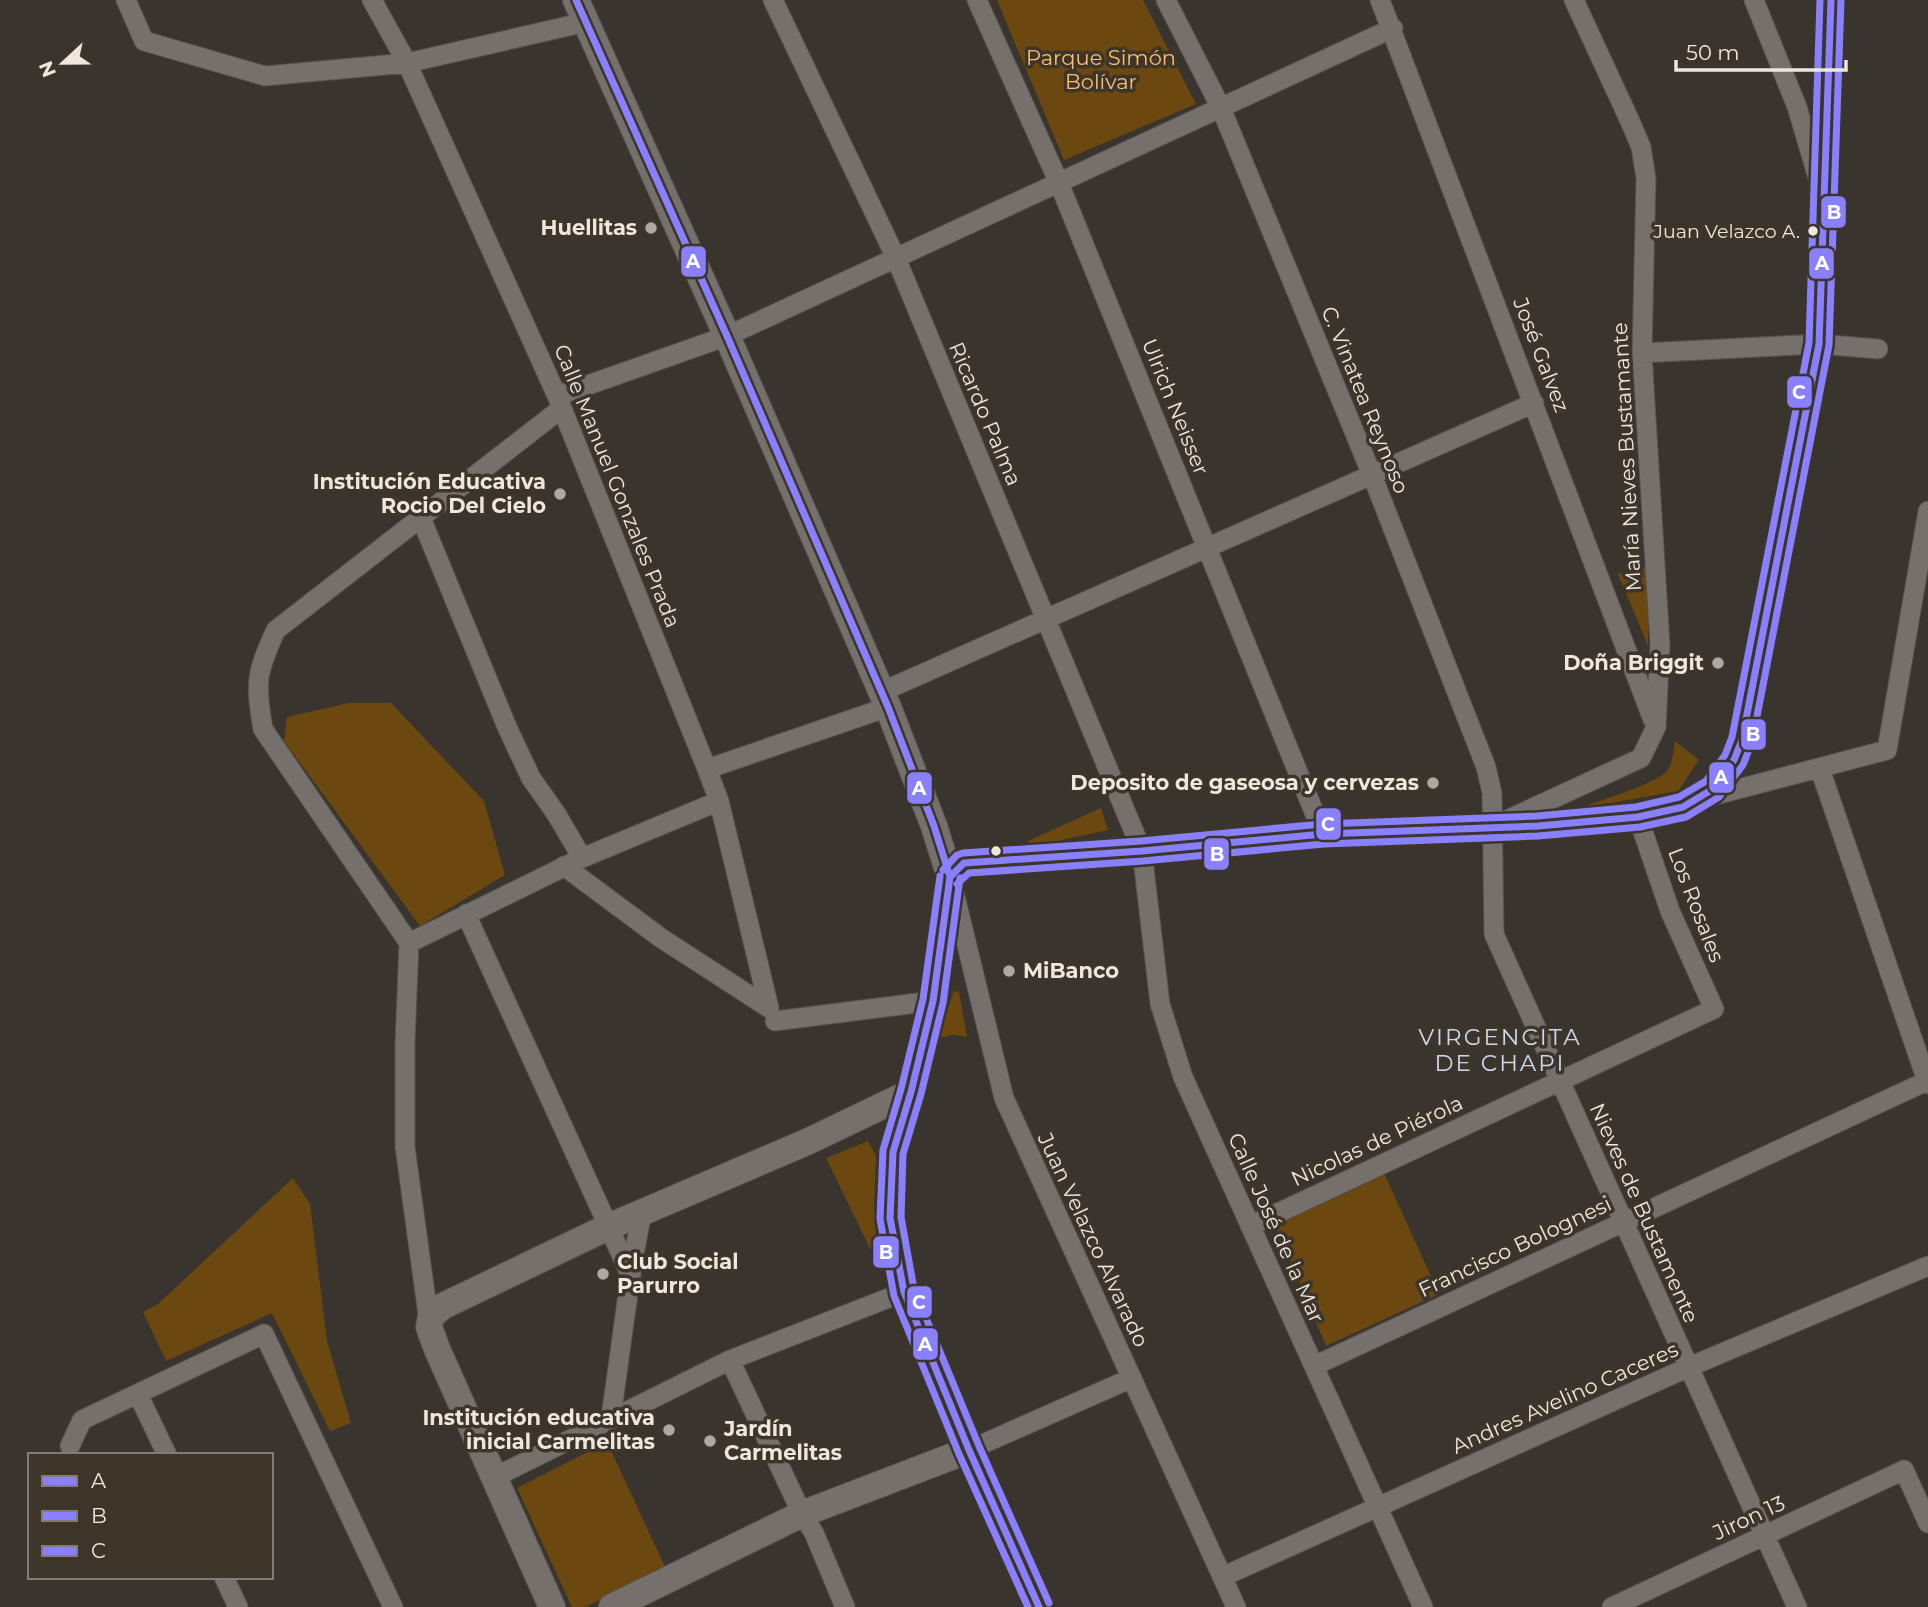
<svg xmlns="http://www.w3.org/2000/svg" width="1928" height="1607" font-family="Montserrat,sans-serif">
  <style>
    .green { fill: #6b480f }
    .lines { fill: none; stroke-linecap: round; stroke-linejoin: round }
    .minor-casing { stroke: #56514c; stroke-width: 21 }
    .tertiary-casing { stroke: #56514c; stroke-width: 24 }
    .secondary-casing { stroke: #56514c; stroke-width: 28 }
    .minor { stroke: #75706b; stroke-width: 19 }
    .tertiary { stroke: #75706b; stroke-width: 23 }
    .secondary { stroke: #75706b; stroke-width: 26 }
    .bus-1-casing { stroke: #3e352a; stroke-width: 12 }
    .bus-2-casing { stroke: #3e352a; stroke-width: 12 }
    .bus-3-casing { stroke: #3e352a; stroke-width: 12 }
    .bus-1 { stroke: #8880ff; stroke-width: 7 }
    .bus-2 { stroke: #8880ff; stroke-width: 7 }
    .bus-3 { stroke: #8880ff; stroke-width: 7 }
    .poi-dot { fill: #aea8a2; stroke: #3e352a; stroke-width: 2.5 }
    .bus-dot { fill: #ede7e0; stroke: #3e352a; stroke-width: 2.5 }
    .labels { text-anchor: middle; stroke-width: 7; stroke-linejoin: round; paint-order: stroke }
    .bus-label { font-size: 19px; fill: #ede7e0; stroke: #3e352a; text-anchor: end }
    .park-label { font-size: 21px; fill: #ffbe6c; stroke: #3e352a }
    .poi-label { font-size: 21px; font-weight: bold; fill: #ede7e0; stroke: #3e352a; text-anchor: end }
    .street-label { font-size: 21px; fill: #ede7e0; stroke: #3e352a }
    .neighbourhood-label { font-size: 23px; letter-spacing: 2px; fill: #c7d9f2; stroke: #3e352a }
    .line-badge { stroke: #3e352a; stroke-width: 2.5 }
    .badge-label { font-size: 19px; text-anchor: middle; font-weight: bold; fill: #fff }
  </style>
  <rect width="100%" height="100%" fill="#3a342e"/>
  <!-- green -->
  <path class="green" d="M997,0h146l53,104 -132,56z
    M1648,567v79l-30,-72z
    M349,703h42l93,98 21,74 -85,51 -136,-185 3,-24z
    M1675,741l24,19 -21,31 -101,18c22,-8 71,-23 88,-36 8,-7 8,-22 10,-32z
    M1101,808l7,22 -78,17 -2,-6z
    M954,991l5,1 8,45 -14,-2 -15,3z
    M868,1141l8,15 -2,55 4,54 -52,-107z
    M1384,1173l55,121 -113,52 -51,-122z
    M293,1178l17,26 17,137 24,82 -21,8 -58,-118 -106,48 -23,-49 15,-8z
    M607,1442l59,127 -81,38h-13l-55,-119z"/>
  <g class="lines">
    <!-- minor casing -->
    <g class="minor-casing">
      <path id="minor" d="M126,0l18,41 121,35 142,-13 179,-41
        M372,0l35,63 150,333 150,373 12,32 50,207
        M773,0l123,258 246,593 18,153 23,73 240,530
        M977,0l82,183 264,651
        M1166,0l55,108 151,367 114,292 6,26 2,141 303,673
        M1380,0l273,720
        M1754,0l43,107 24,81
        M1642,353l177,-9 59,5
        M557,396l170,-60 666,-308
        M421,518l86,209 24,51 26,37 25,43
        M881,692l653,-289
        M707,769l181,-62
        M1820,769l108,315
        M1700,799l187,-49 41,-239
        M1496,825l145,-67 15,-31 4,-82 -18,-292 4,-175 -5,-31 -12,-28 -55,-119
        M564,866l97,72 108,70
        M953,888l51,210 232,509
        M466,914l165,362
        M409,943l173,-85 137,-57
        M775,1021l158,-20
        M1250,1226l464,-217 -44,-98 -32,-94
        M429,1322l-24,-175v-104l4,-100 -146,-214c-8,-46 -7,-56 13,-99l286,-222
        M730,1360l72,154 12,19 31,74
        M1314,1366l613,-285
        M138,1394l29,61
        M611,1417l21,-152 10,-53
        M70,1446l12,-26 182,-86 129,273
        M969,1450l163,-72
        M495,1477l235,-117 174,-68
        M224,1577l14,30
        M1222,1577l467,-210 239,-101
        M1612,1607l292,-137 24,53"/>
    </g>
    <!-- tertiary casing -->
    <g class="tertiary-casing">
      <path id="tertiary" d="M950,877l14,-14 178,-12 181,-17 215,-8 100,-9 45,-10 30,-18 21,-29 8,-20 77,-396 12,-344"/>
    </g>
    <!-- secondary casing -->
    <g class="secondary-casing">
      <path id="secondary" d="M576,0l151,336 161,371 46,119 16,51 -17,124 -22,91 -18,60 -3,66 14,74 65,158 70,157
        M552,1607l-115,-258 -8,-22 2,-11 12,-10 165,-79 201,-86 102,-49
        M612,1607l190,-93 167,-64"/>
    </g>
    <!-- minor -->
    <use href="#minor" class="minor"/>
    <!-- tertiary -->
    <use href="#tertiary" class="tertiary"/>
    <!-- secondary -->
    <use href="#secondary" class="secondary"/>
    <!-- bus-1 casing -->
    <g class="bus-1-casing">
      <path id="bus-1" d="M576,0l151,336 161,371 46,119 16,51 -17,124 -22,91 -18,60 -3,66 14,74 65,158 70,157
        M950,877l14,-14 178,-12 181,-17 215,-8 100,-9 45,-10 30,-18 21,-29 8,-20 77,-396 12,-344"/>
    </g>
    <!-- bus-2 casing -->
    <g class="bus-2-casing">
      <path id="bus-2" d="M940,876l-17,123 -22,90 -18,61 -3,69 14,77 65,158 69,153
        M957,884l12,-11 174,-12 181,-17 214,-8 102,-9 46,-10 33,-20 24,-32 9,-23 77,-397 12,-345"/>
    </g>
    <!-- bus-3 casing -->
    <g class="bus-3-casing">
      <path id="bus-3" d="M943,870l14,-15 6,-2 178,-12 181,-17 215,-8 99,-9 43,-10 27,-16 19,-26 7,-18 77,-394 11,-343
        M960,878l-17,125 -22,91 -18,60 -2,63 13,72 65,157 70,157"/>
    </g>
    <!-- bus-1 -->
    <use href="#bus-1" class="bus-1"/>
    <!-- bus-2 -->
    <use href="#bus-2" class="bus-2"/>
    <!-- bus-3 -->
    <use href="#bus-3" class="bus-3"/>
  </g>
  <!-- markers -->
  <g class="poi-dot">
    <circle cx="651" cy="228" r="7"/>
    <circle cx="560" cy="494" r="7"/>
    <circle cx="1718" cy="663" r="7"/>
    <circle cx="1433" cy="783" r="7"/>
    <circle cx="1009" cy="971" r="7"/>
    <circle cx="603" cy="1274" r="7"/>
    <circle cx="669" cy="1430" r="7"/>
    <circle cx="710" cy="1441" r="7"/>
  </g>
  <g class="bus-dot">
    <circle cx="1813" cy="231" r="6"/>
    <circle cx="996" cy="851" r="6"/>
  </g>
  <g class="labels">
    <!-- bus labels -->
    <g class="bus-label">
      <text x="1800" y="238">Juan Velazco A.</text>
    </g>
    <!-- park labels -->
    <g class="park-label">
      <text x="1101" y="65">Parque Simón<tspan x="1101" dy="24">Bolívar</tspan></text>
    </g>
    <!-- poi labels -->
    <g class="poi-label">
      <text x="637" y="235">Huellitas</text>
      <text x="546" y="489">Institución Educativa<tspan x="546" dy="24">Rocio Del Cielo</tspan></text>
      <text x="1704" y="670">Doña Briggit</text>
      <text x="1419" y="790">Deposito de gaseosa y cervezas</text>
      <text x="1023" y="978" text-anchor="start">MiBanco</text>
      <text x="617" y="1269" text-anchor="start">Club Social<tspan x="617" dy="24">Parurro</tspan></text>
      <text x="655" y="1425">Institución educativa<tspan x="655" dy="24">inicial Carmelitas</tspan></text>
      <text x="724" y="1436" text-anchor="start">Jardín<tspan x="724" dy="24">Carmelitas</tspan></text>
    </g>
    <!-- street labels -->
    <g class="street-label">
      <text transform="translate(1541 355) rotate(69)" y="7">José Galvez</text>
      <text transform="translate(1365 400) rotate(68)" y="7">C. Vinatea Reynoso</text>
      <text transform="translate(1175 407) rotate(68)" y="7">Ulrich Neisser</text>
      <text transform="translate(985 414) rotate(67)" y="7">Ricardo Palma</text>
      <text transform="translate(1627 457) rotate(-93)" y="7">María Nieves Bustamante</text>
      <text transform="translate(617 486) rotate(68)" y="7">Calle Manuel Gonzales Prada</text>
      <text transform="translate(1696 905) rotate(69)" y="7">Los Rosales</text>
      <text transform="translate(1377 1141) rotate(-25)" y="7">Nicolas de Piérola</text>
      <text transform="translate(1644 1213) rotate(66)" y="7">Nieves de Bustamente</text>
      <text transform="translate(1276 1228) rotate(66)" y="7">Calle José de la Mar</text>
      <text transform="translate(1093 1240) rotate(65)" y="7">Juan Velazco Alvarado</text>
      <text transform="translate(1515 1247) rotate(-25)" y="7">Francisco Bolognesi</text>
      <text transform="translate(1565 1398) rotate(-24)" y="7">Andres Avelino Caceres</text>
      <text transform="translate(1749 1518) rotate(-25)" y="7">Jiron 13</text>
    </g>
    <!-- neighbourhood labels -->
    <g class="neighbourhood-label">
      <text x="1500" y="1045">VIRGENCITA<tspan x="1500" dy="26">DE CHAPI</tspan></text>
    </g>
  </g>
  <g class="line-badge">
    <rect x="1820" y="195" width="27" height="34" rx="7" fill="#8880ff"/>
    <rect x="680" y="245" width="27" height="33" rx="7" fill="#8880ff"/>
    <rect x="1808" y="247" width="27" height="33" rx="7" fill="#8880ff"/>
    <rect x="1786" y="375" width="27" height="34" rx="7" fill="#8880ff"/>
    <rect x="1740" y="718" width="27" height="33" rx="7" fill="#8880ff"/>
    <rect x="1708" y="761" width="27" height="33" rx="7" fill="#8880ff"/>
    <rect x="906" y="771" width="27" height="34" rx="7" fill="#8880ff"/>
    <rect x="1315" y="807" width="27" height="34" rx="7" fill="#8880ff"/>
    <rect x="1203" y="837" width="27" height="34" rx="7" fill="#8880ff"/>
    <rect x="872" y="1235" width="28" height="34" rx="7" fill="#8880ff"/>
    <rect x="906" y="1285" width="27" height="34" rx="7" fill="#8880ff"/>
    <rect x="912" y="1327" width="27" height="34" rx="7" fill="#8880ff"/>
  </g>
  <g class="badge-label">
    <text x="1834" y="219">B</text>
    <text x="693" y="268">A</text>
    <text x="1822" y="270">A</text>
    <text x="1799" y="399">C</text>
    <text x="1753" y="741">B</text>
    <text x="1721" y="784">A</text>
    <text x="919" y="795">A</text>
    <text x="1328" y="831">C</text>
    <text x="1217" y="861">B</text>
    <text x="886" y="1259">B</text>
    <text x="919" y="1309">C</text>
    <text x="925" y="1351">A</text>
  </g>
  <!-- legend -->
  <rect x="28" y="1453" width="245" height="126" fill="#3e352a" stroke="#847c73" stroke-width="2"/>
  <rect x="42" y="1476" width="35" height="10" fill="#8880ff" stroke="#847c73" stroke-width="2"/>
  <text x="91" y="1488" font-size="21" fill="#ede7e0">A</text>
  <rect x="42" y="1511" width="35" height="10" fill="#8880ff" stroke="#847c73" stroke-width="2"/>
  <text x="91" y="1523" font-size="21" fill="#ede7e0">B</text>
  <rect x="42" y="1546" width="35" height="10" fill="#8880ff" stroke="#847c73" stroke-width="2"/>
  <text x="91" y="1558" font-size="21" fill="#ede7e0">C</text>
  <!-- north arrow -->
  <g transform="translate(63 63) rotate(248)" stroke="#3e352a" stroke-width="5" paint-order="stroke">
  <path d="M0-5L12 26L0 18L-12 26Z" fill="#ede7e0"/>
  <text y="-10" font-size="19" font-weight="bold" text-anchor="middle" fill="#ede7e0">N</text>
  </g>
  <!-- scale -->
  <path d="M1676 60v10h170v-10" fill="none" stroke="#ede7e0" stroke-width="3.5"/>
  <text x="1686" y="60" font-size="21" fill="#ede7e0" stroke="#3e352a" stroke-width="5" paint-order="stroke">50 m</text>
</svg>
